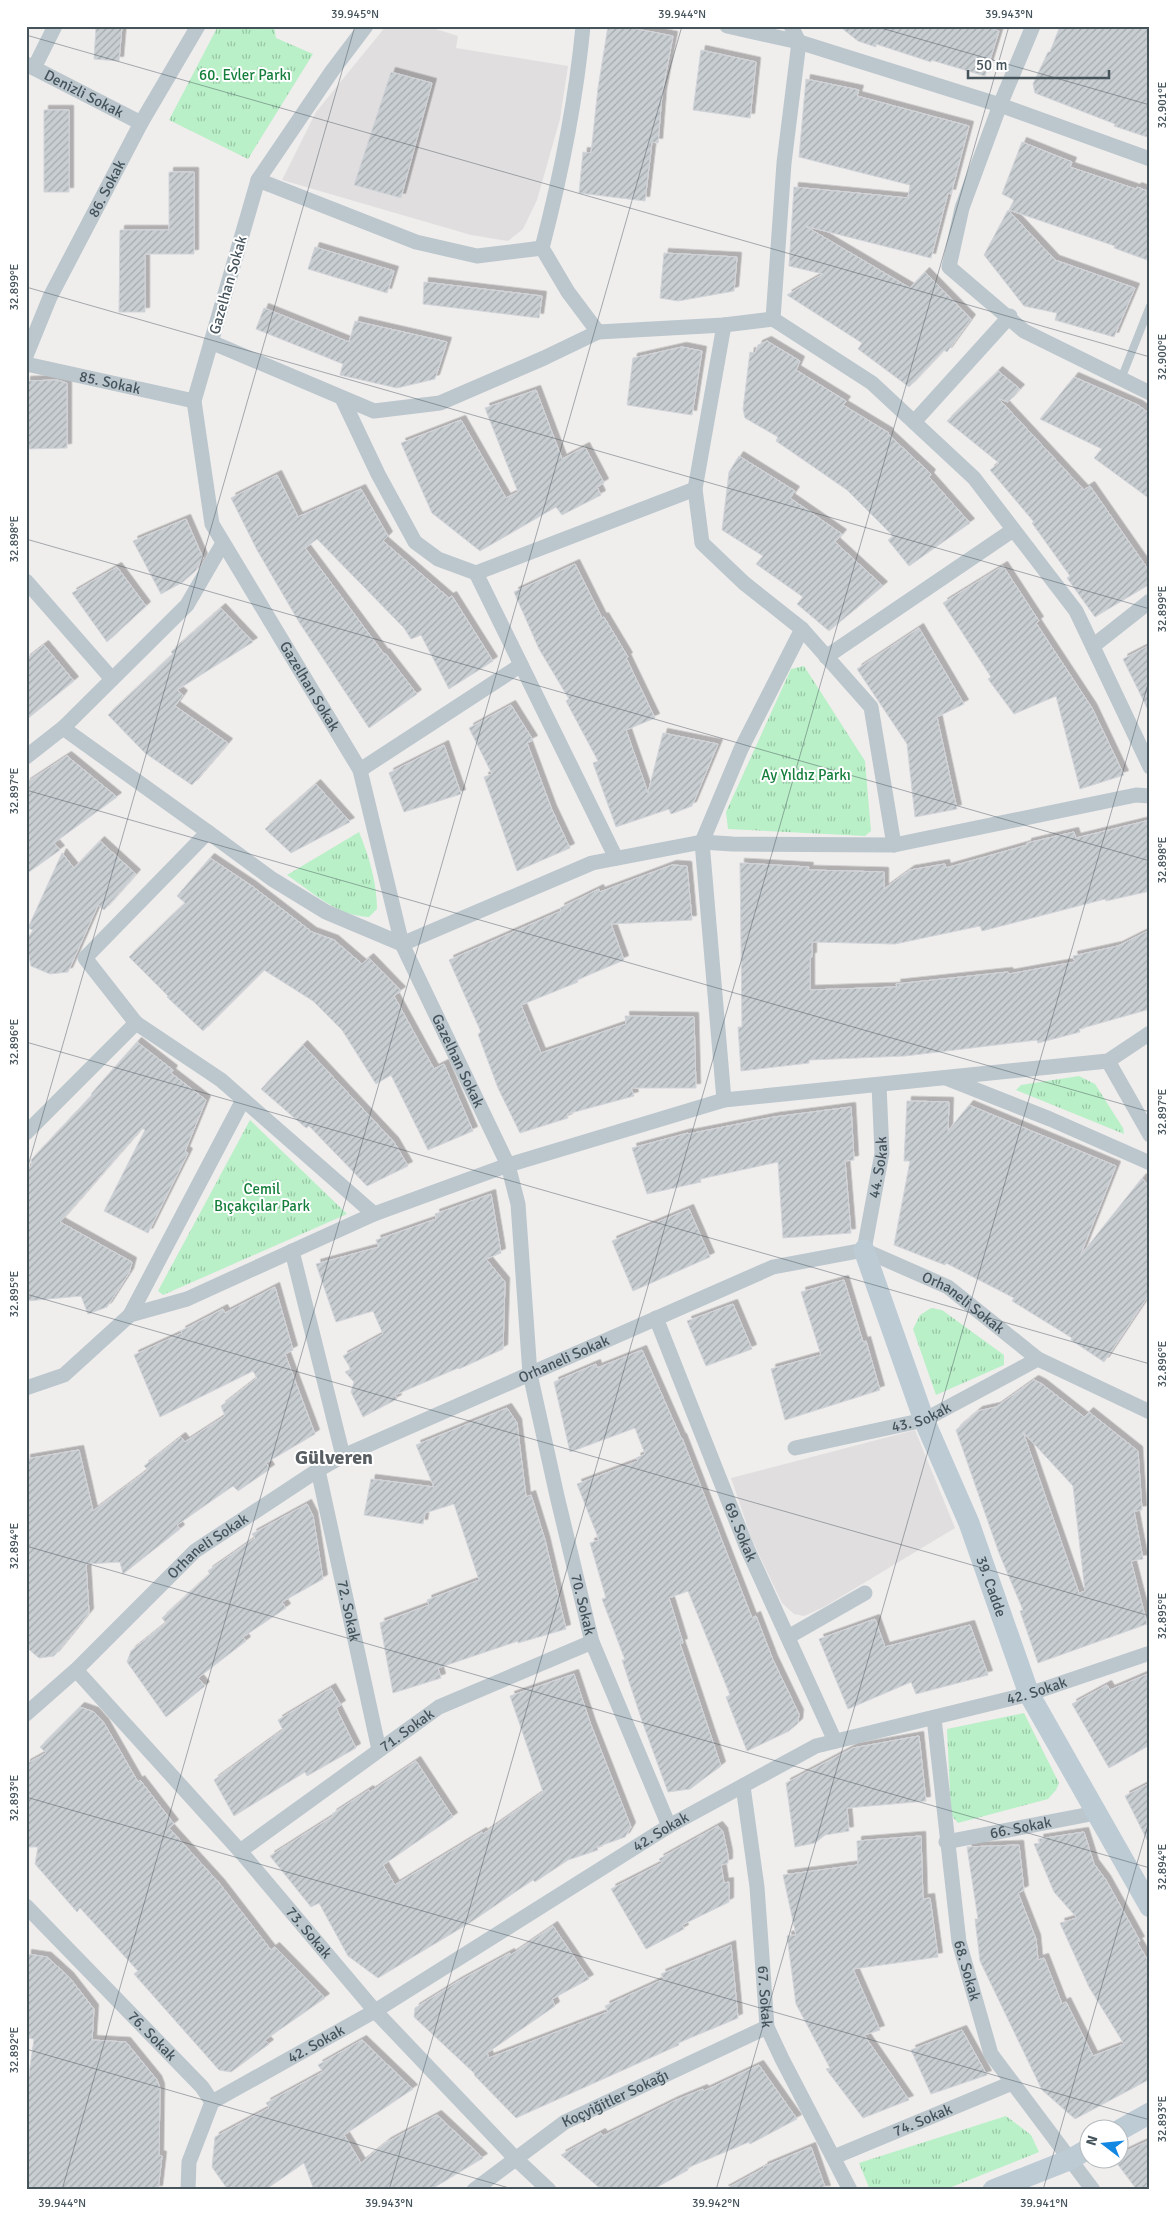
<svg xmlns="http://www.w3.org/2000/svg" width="1176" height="2216" font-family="Signika,sans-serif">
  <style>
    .education { fill: #e1dedf }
    .grass { fill: url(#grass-tufts) }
    .building { fill: url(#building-hatch); stroke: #d1d4d9; fill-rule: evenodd; filter: url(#shadow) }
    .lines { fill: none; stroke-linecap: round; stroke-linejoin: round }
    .lane { stroke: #bbc7cd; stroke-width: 8 }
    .street { stroke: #bbc7cd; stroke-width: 15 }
    .secondary { stroke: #bdcbd5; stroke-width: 21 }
    .ticks { fill: none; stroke: #45535b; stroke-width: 1; stroke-opacity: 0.45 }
    .labels { text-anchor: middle; stroke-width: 4; stroke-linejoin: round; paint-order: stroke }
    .park-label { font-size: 15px; fill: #147e3b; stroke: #fff }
    .street-label { font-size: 15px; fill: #45535b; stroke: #fff }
    .district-label { font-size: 20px; font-weight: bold; fill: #595e62; stroke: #fff }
    .neatline { fill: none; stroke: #45535b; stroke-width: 2 }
    .ticks-label { font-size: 12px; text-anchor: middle; fill: #45535b }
  </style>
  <defs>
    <pattern id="grass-tufts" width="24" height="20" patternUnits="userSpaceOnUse" patternTransform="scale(1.25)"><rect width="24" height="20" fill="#b9f0c7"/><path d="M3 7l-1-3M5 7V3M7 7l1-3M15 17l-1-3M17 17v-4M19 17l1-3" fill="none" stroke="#98c5a5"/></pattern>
    <pattern id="building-hatch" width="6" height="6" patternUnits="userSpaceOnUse" patternTransform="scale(1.25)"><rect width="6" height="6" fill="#c9ced2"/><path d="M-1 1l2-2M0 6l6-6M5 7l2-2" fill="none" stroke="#a5aaad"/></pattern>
    <filter id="shadow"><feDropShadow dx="4.5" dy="-4.5" stdDeviation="0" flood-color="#0004"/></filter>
  </defs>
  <rect width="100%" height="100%" fill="#f0eded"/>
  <!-- education -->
  <path class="education" d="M386,26h40l32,10 -2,12 112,18 -8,53 -23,81 -14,29 -15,12 -37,-6 -189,-55 34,-68z
    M915,1430l40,98 -131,79 -20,9 -10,-2 -12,-11 -30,-63 -21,-62z"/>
  <!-- grass -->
  <path class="grass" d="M218,26h56l2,12 37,16 -65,105 -79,-39z
    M804,666l61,95 6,70 -6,5 -137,-7 -2,-17 65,-143z
    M359,832c10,24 18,51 18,77l-8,8c-32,-1 -57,-25 -82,-42z
    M1079,1076l16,8 28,44 1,6 -108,-44 5,-5z
    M250,1120l97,94 -184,81 -5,-4z
    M931,1308l11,2 62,45v10l-68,30 -23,-66 7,-14z
    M1024,1713l35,70 -3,7 -8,9 -90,24 -7,-8 -4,-86z
    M1006,2116l25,19 8,17 -95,38h-74l-11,-27z"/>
  <!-- building -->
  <path class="building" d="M96,26h26l-3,35 -25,-2z
    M608,26h13l52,10 -11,58 -4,49 -6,-1 -7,59 -66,-8 4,-41 8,1 7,-65z
    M839,26h145l15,5 -14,45 -54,-16v2l-55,-18v3l-18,-6z
    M1060,26h90v112l-36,-12 1,-2 -80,-31 -2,-9 15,-32h2z
    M701,50l55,12 -6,56 -57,-8z
    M391,72l41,11 -31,115 -47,-13z
    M806,79l53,11 -2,6 112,30 -18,68 -3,-1 -17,65 -126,-32 105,62 15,-16 46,47 -24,33 -3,-2 -35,37 -51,-38 4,-6 -75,-48 36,-21 -34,-8 5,-79 114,11 2,-13 -111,-28z
    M44,110h25v82h-25z
    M1022,142l50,20 -2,5 66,22 1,-2 13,5v69l-36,-13 1,-2 -106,-36 5,-10 -12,-6z
    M169,172h25v82h-49v58h-26l1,-82h49z
    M1008,210l47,50 80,28 -21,49 -59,-17 2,-7 -33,-7 -40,-51z
    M315,247l79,24 -7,22 -79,-24z
    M664,253l73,4 -3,34 -56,10 -18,-3z
    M424,282l118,14 -3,22 -116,-14z
    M264,308l85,34 6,-21 92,21 -12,37 -38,9 -57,-13 3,-11 -87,-35z
    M767,341l33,20 -4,9 50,31 -3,4 46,28 -1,1 43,40 -2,3 41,46 -61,43 -21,-26 5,-4 -46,-46 -71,-49 2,-4 -33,-19 -2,-9 7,-57 5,1 3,-8z
    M682,347l20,4 -10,64 -65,-10 6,-47z
    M998,371l22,18 -12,13 -10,-4 86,92 6,-4 60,86v12l-55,33 -28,-39 3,-2 -38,-53 2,-1 -44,-52 9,-7 -52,-42z
    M1074,377l64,28 12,9v85l-56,-41 8,-9 -62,-30z
    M57,380l10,3v65l-41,1v-68z
    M536,390l26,69 23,-12 19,36 -7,4 4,8 -39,20 -6,-8 -76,44 -48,-38 -31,-70 60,-23 45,78 12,-6 -33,-84z
    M739,456l56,35 -5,7 52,36 -7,8 48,44 -54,45 -32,-27 6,-7 -47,-33 7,-8 -41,-26 7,-58z
    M277,475l21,42 63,-28 27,47 -5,5 66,57 3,-2 41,65 -44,28 -28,-54 -10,4 -7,-11 -87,-89 -12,9 79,106 1,-1 32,41 -48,34 -70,-106 -42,-72 -26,-52z
    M186,519l17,39 -7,12 -13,12 -22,12 -28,-53z
    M575,564l27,54 2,-1 24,40 -2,1 29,60 -29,12 22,63 15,-60 55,11 -26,62 -21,8 -2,-5 -53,18 -23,-64 5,-2 -32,-60 3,-2 -30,-50 -25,-57z
    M1003,566l36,55 -3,2 56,85 32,67 -44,14 -24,-93 -42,18 -26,-35 3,-2 -48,-74z
    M117,567l29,39 -39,36 -35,-49z
    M221,608l32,34 -76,48 6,5 -8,11 53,37 -36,42 -47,-32 -37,-38 65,-61 -2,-2z
    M919,628l45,76 -27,13 20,92 -42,8 -8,-73 -50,-75z
    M44,645l30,36 -48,39v-61z
    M1150,645v69l-27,-55z
    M511,705l22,35 -6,3 25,67 18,38 -53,23 -33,-94 8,-3 -23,-46z
    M444,745l17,49 -57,18 -15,-39z
    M67,756l50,41 -63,46 6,7 -34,24v-91z
    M316,784l34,38 -59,31 -26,-24z
    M1150,820v71l-44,10 -1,-2 -123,32 -2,-5 -85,18 -83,-2v15h-2v33l87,-3 -1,-3 112,-12 1,2 66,-12 -2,-6 45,-10 32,-16v79l-71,20 1,3 -42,11 -1,-3 -132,16 -96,4v3l-68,8 -3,-44h4l-2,-164 69,4 -1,3 76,2v17l26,-19 35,-6 1,4 81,-23v-2l47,-11 2,6z
    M100,841l36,33 -32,36 -6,-5 -30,67 -18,2 -19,-8 -5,-25 7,-11 -5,-2 34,-75 12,15z
    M210,858l42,28 60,46 22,8 28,24 7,-6 32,33 -7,5 40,73 10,-5 29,67 -45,19 -37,-75 -15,9 -34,-54 -29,-29 -49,-31 -61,61 -36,-34 1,-1 -39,-39 56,-54 -8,-7z
    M672,865l15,1 5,54 -81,4 13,36 -47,20 1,2 -57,23 20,48 85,-29 -1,-8 69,1 2,71h-65l3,8 -67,18 1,4 -48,15 -22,-45 -20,-54 3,-2 -32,-72 112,-49 -1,-3 39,-19 1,3z
    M137,1042l36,28 -2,3 35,27 -21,51 3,2 -40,80 -44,-22 41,-81 -3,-2 -82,94 72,40 -3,11 -22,34 -19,7 -7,-18 -55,5v-133l6,-2 -1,-6 61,-65 -1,-1z
    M303,1045l91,97 14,24 -41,20 -58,-60 -3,2 -45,-39z
    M907,1101l42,1 -1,29 21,-26 147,61 -36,90 62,-78 8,10v105l-46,69 -33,-22 1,-2 -60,-37 2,-3 -68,-35 -1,2 -51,-20 16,-84h-6z
    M851,1107l3,53 -9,1 6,72 -68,5 -5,-76 -78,17 1,3 -54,12 -15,-46 56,-15v1l86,-17z
    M491,1194l10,59 -15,6 19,23 -2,67 -44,20 -1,-1 -63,27 2,4 -34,18 -12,-25 3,-10 -9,-10 6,-3 -8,-13 40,-22 -10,-23 -37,11 -20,-58 63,-17 -3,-7 60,-21 -1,-5z
    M689,1209l21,48 -77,34 -21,-50z
    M844,1280l19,62 3,-1 14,49 -95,30 -14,-51 50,-14 -20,-63z
    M275,1287l18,63 -8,4 30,80 -49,29 4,6 -32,22 -5,-5 -56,39 3,4 -57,45 -3,-12 -34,2 3,49 -35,43 -15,2 -13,-11 2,-74 -2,-13v-101l53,-9 14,61 55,-41 -4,-4 37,-29 4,5 40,-26 -4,-10 36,-28 -4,-7 -93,46 -26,-62 48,-22 -1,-2 42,-22 2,4z
    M733,1304l19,45 -46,17 -19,-45z
    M642,1350l39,88h1l70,180 4,-2 17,44 26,54 -1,9 -9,8 -42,20 -21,-54 4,-2 -42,-104 -19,7 14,45 -3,1 41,122 -31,23 -22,3 -26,-71 -20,-61h3l-23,-61 4,-1 -16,-55 9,-3 -22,-56 61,-23 -2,-3 9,-4 -10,-26 -65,24 -16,-70 42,-18 1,4z
    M1034,1380l8,4 42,33 5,-5 49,39 4,59 -8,1 9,48 -12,2 16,63 -109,39 -18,-52 3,-1 -24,-57 -43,-123 22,-19 18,-4zM1023,1432l50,54 12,105 -6,2z
    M507,1408l10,15 9,74 5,-2 14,45 21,89 -48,14v-2l-80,27 3,10 -48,15 -13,-70 49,-18 -2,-5 52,-20 -25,-76 -29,9 -2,11 -59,-9 7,-36 63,8 -18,-42z
    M307,1504l6,12 10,63 -41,23 4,6 -43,29 3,4 -48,37 7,8 -39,31 -39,-55 4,-11 35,-28 -4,-5 48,-44 -2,-3 47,-33 -3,-4z
    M875,1619l10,28 85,-22 18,50 -72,19 -5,-12 -63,27 -29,-70z
    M1150,1673v72l-41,23 -37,-64 35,-19 3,5z
    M574,1674l17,51 40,102 -6,10 -28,10 1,3 -30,10 -33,22 -2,-2 -62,42 -93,56 -30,-22 -29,-53 -8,4 -41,-51 63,-40 -1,-2 37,-24 1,2 46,-31 37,56 -70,48 12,20 87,-53 1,2 60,-42 -33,-96z
    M331,1688l10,17 -5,3 20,40 -49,28 -2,-4 -71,44 -20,-36 69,-50 -5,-10z
    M80,1707l14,5 10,11 34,59 2,-2 34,44 -5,4 51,56 51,66 4,-3 50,51 -60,42 4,4 -38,28 -12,-2 -85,-96 4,-3 -58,-63 -3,4 -42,-48 3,-17h-12v-83l20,-11 -6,-6z
    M919,1736l7,65 -79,7 2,23 -24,4 -10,8 -20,4 -9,-64 67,-35z
    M1150,1783v63l-25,-50z
    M718,1826l5,6 5,23v8l-7,2 3,18 5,-1v20l-47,23 2,4 -38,20 -35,-60 51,-26 -3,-4z
    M1084,1832l10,32 12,16 34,61 -3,1 13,22v115l-75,40 -33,-29 -62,-129 -5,-42h3l-11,-72 52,-2 5,45 -6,3 18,46 2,21 6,-2 18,46 4,-2 27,54 31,-12 -35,-57 -29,-64 17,-5 -23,-26 -20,-48 6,-1 -1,-4z
    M921,1836l2,63 7,-1 8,59 -85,12 27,61 -16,5 45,65 -46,18 -37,-49 4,-1 -34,-64 -9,-68 9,-1 -13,-60 75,-10 -1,-24z
    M553,1926l36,53 -37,20 3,7 -68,47 2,5 119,-46 -3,-6 59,-27 -3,-5 70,-29 7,73 -60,25 1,2 -163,73 -42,-43 1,-1 -61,-57 1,-9 42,-26 53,-29 1,2z
    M27,1954l20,3 22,20 25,32 -2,31 34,2 31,38 3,8 -1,67 3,1 -4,34 -132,-1v-94l8,-56 -8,-1z
    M962,2030l25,45 -56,19 -20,-44z
    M362,2040l51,49 -69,46 17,28 26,-21 50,-27 46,43 -53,32h-116l-10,-27 -39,27h-37l-16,-23 3,-30 54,-29 -3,-5 57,-31 -5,-7z
    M759,2065l38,54 -47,25 -1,-2 -62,26 1,2 -36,20h-50l-41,-35 40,-22 2,3 71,-35 29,-12 1,2z
    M1150,2140v50h-13l-24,-32h5v-3z
    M811,2147l15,43h-102l40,-22 -1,-1z"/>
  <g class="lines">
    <!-- lane -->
    <path class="lane" d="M1121,379l29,-73"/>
    <!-- street -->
    <g class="street">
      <path id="s1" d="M366,26l-34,45 -74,109 -64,221 18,123 148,246 42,174 106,221 10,39 12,170 27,122 35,146 77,184"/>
      <path d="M727,26l72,16 51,16 150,47 150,54"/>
      <path d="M791,26l8,16 -15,121 -11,156 99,64 102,95 102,133 74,156"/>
      <path d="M1033,26l-33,79 -38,103 -13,59 75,64 126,62"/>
      <path id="s2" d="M26,64l115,59"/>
      <path d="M34,68l21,-42"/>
      <path d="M258,180l158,62 61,14 65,-8 26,44 30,40 126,-7 49,-6"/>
      <path d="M542,248c19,-73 34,-147 41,-222"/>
      <path d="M724,325l-29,164 7,54 42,40 58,46 69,78 23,138"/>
      <path d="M211,342l163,69 66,-8 104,-45 54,-26"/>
      <path id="s3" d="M26,356l24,-59 91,-174 57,-97"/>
      <path id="s4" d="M26,364l168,37"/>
      <path d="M342,398l36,76 37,68 23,17 38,14 219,-84"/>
      <path d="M914,422l96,-106"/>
      <path d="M476,573l140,285"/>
      <path d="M26,581l86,98"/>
      <path d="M1093,646l57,-45"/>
      <path d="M826,657l187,-127"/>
      <path d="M63,728l145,104"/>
      <path d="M26,757l37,-29 124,-123 36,-62"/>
      <path d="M360,770l161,-105"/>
      <path d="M136,1023l-51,-65 123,-126 64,47 54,33 76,32 190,-81 110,-21 30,2 162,1 242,-50 14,1"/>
      <path d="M1108,1061l42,74"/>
      <path d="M946,1078l104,41 100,44"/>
      <path d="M724,1100l-22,-258 39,-93 61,-120"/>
      <path d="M26,1133l110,-110 85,57 153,134"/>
      <path id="s5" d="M864,1250l18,-97 -3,-68"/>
      <path d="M292,1251l51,205"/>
      <path d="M130,1315l113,-215"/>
      <path id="s6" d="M656,1318l91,230 88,193"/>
      <path d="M26,1388l38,-13 66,-60 57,-16 187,-85 134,-49 216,-65 384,-39 42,-28"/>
      <path id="s7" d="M795,1448l129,-28 114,-61"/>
      <path id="s8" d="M318,1470l61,280"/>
      <path d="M788,1637l77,-44"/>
      <path id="s9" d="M76,1670l164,181 135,160 140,147 34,32"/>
      <path id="s10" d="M26,1714l50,-44 119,-119 123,-81 25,-14 430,-189 91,-17 84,37 90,72 112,53"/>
      <path id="s11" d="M934,1718l25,224 32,112 102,136"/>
      <path id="s12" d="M743,1786l14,101 10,140 15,32 68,131"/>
      <path id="s13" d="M946,1842l150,-29"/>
      <path id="s14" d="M240,1851l199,-144 153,-65"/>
      <path id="s15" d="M26,1906l176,181 10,15 -23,60 -1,28"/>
      <path id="s16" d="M212,2102l163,-91 294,-185 147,-80 213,-52 121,-41"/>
      <path id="s17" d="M834,2157l178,-74"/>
      <path id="s18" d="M474,2190l91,-68 202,-95"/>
    </g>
    <!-- secondary -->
    <g class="secondary">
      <path id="s19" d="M864,1250l60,170 45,103 60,171 121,213"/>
      <path d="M1118,2131l32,-18"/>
      <path d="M993,2190l76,-30 19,-11"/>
    </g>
  </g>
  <!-- ticks -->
  <path class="ticks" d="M874,26l276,79M26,32l2,-6M26,35l1124,322M26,287l1124,322M26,539l1124,322M26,790l1124,322M26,1042l1124,322M26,1173l329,-1147M26,1294l1124,322M26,1546l1124,322M26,1797l1124,323M26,2049l490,141M62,2190l620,-2164M389,2190l620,-2164M716,2190l434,-1513M1043,2190l107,-372"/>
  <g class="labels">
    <!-- park labels -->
    <g class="park-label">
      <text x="245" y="80">60. Evler Parkı</text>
      <text x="806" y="780">Ay Yıldız Parkı</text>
      <text x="262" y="1194">Cemil<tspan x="262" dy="17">Bıçakçılar Park</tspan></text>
    </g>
    <!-- street labels -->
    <g class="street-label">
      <text dy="5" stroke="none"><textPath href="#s2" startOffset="65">Denizli Sokak</textPath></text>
      <text dy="5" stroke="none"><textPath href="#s3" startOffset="186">86. Sokak</textPath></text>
      <text transform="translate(228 285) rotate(-74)" y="5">Gazelhan Sokak</text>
      <text dy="5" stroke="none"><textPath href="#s4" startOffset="86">85. Sokak</textPath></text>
      <text dy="5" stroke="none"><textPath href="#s1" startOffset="732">Gazelhan Sokak</textPath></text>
      <text dy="5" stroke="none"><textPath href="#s1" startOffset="1138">Gazelhan Sokak</textPath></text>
      <text dy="5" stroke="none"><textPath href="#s5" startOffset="84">44. Sokak</textPath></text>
      <text dy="5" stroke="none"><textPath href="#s10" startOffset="1086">Orhaneli Sokak</textPath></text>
      <text dy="5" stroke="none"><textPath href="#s10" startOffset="652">Orhaneli Sokak</textPath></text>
      <text dy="5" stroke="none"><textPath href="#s7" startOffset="130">43. Sokak</textPath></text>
      <text dy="5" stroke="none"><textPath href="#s6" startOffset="230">69. Sokak</textPath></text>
      <text dy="5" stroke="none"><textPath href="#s10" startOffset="248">Orhaneli Sokak</textPath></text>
      <text dy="5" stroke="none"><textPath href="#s19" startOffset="360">39. Cadde</textPath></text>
      <text dy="5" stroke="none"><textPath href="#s1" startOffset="1701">70. Sokak</textPath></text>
      <text dy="5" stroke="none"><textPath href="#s8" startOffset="144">72. Sokak</textPath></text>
      <text dy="5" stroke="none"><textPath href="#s16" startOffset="929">42. Sokak</textPath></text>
      <text dy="5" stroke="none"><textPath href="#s14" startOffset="206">71. Sokak</textPath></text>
      <text dy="5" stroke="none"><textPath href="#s13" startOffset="76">66. Sokak</textPath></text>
      <text dy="5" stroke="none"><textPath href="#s16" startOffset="524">42. Sokak</textPath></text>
      <text dy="5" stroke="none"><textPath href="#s9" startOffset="351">73. Sokak</textPath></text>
      <text dy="5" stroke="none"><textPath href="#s11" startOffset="255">68. Sokak</textPath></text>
      <text dy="5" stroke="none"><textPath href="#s12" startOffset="212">67. Sokak</textPath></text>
      <text dy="5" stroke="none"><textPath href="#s15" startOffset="181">76. Sokak</textPath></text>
      <text dy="5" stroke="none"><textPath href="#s16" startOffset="119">42. Sokak</textPath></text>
      <text dy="5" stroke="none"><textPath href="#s18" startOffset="169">Koçyiğitler Sokağı</textPath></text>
      <text dy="5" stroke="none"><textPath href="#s17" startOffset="96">74. Sokak</textPath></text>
    </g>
    <!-- district labels -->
    <g class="district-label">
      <text x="334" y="1464">Gülveren</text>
    </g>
  </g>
  <!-- border -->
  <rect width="1176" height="2216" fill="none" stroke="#ffffff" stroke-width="55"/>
  <!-- north arrow -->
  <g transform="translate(1104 2144) rotate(286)"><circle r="24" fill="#ffffff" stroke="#b5babd"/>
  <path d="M0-4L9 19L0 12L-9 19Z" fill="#1388e3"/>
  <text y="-8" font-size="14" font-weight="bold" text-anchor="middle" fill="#45535b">N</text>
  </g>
  <!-- scale -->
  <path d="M968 70v8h141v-8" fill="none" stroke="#45535b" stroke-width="2.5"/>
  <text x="976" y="70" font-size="15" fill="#45535b" stroke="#ffffff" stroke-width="4" paint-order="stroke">50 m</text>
  <rect x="28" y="28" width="1120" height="2160" class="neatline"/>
  <g class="ticks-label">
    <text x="355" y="18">39.945°N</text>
    <text x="682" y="18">39.944°N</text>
    <text x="1009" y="18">39.943°N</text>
    <text transform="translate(1162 105) rotate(-90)" y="4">32.901°E</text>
    <text transform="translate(14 287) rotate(-90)" y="4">32.899°E</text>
    <text transform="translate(1162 357) rotate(-90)" y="4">32.900°E</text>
    <text transform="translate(14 539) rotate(-90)" y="4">32.898°E</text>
    <text transform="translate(1162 609) rotate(-90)" y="4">32.899°E</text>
    <text transform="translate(14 791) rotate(-90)" y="4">32.897°E</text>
    <text transform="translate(1162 860) rotate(-90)" y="4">32.898°E</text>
    <text transform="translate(14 1042) rotate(-90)" y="4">32.896°E</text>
    <text transform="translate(1162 1112) rotate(-90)" y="4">32.897°E</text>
    <text transform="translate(14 1294) rotate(-90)" y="4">32.895°E</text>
    <text transform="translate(1162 1364) rotate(-90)" y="4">32.896°E</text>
    <text transform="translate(14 1546) rotate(-90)" y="4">32.894°E</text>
    <text transform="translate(1162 1616) rotate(-90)" y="4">32.895°E</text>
    <text transform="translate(14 1798) rotate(-90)" y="4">32.893°E</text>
    <text transform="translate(1162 1867) rotate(-90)" y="4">32.894°E</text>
    <text transform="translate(14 2050) rotate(-90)" y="4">32.892°E</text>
    <text transform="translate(1162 2119) rotate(-90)" y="4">32.893°E</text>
    <text x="62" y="2207">39.944°N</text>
    <text x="389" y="2207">39.943°N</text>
    <text x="716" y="2207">39.942°N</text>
    <text x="1044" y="2207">39.941°N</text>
  </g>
</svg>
